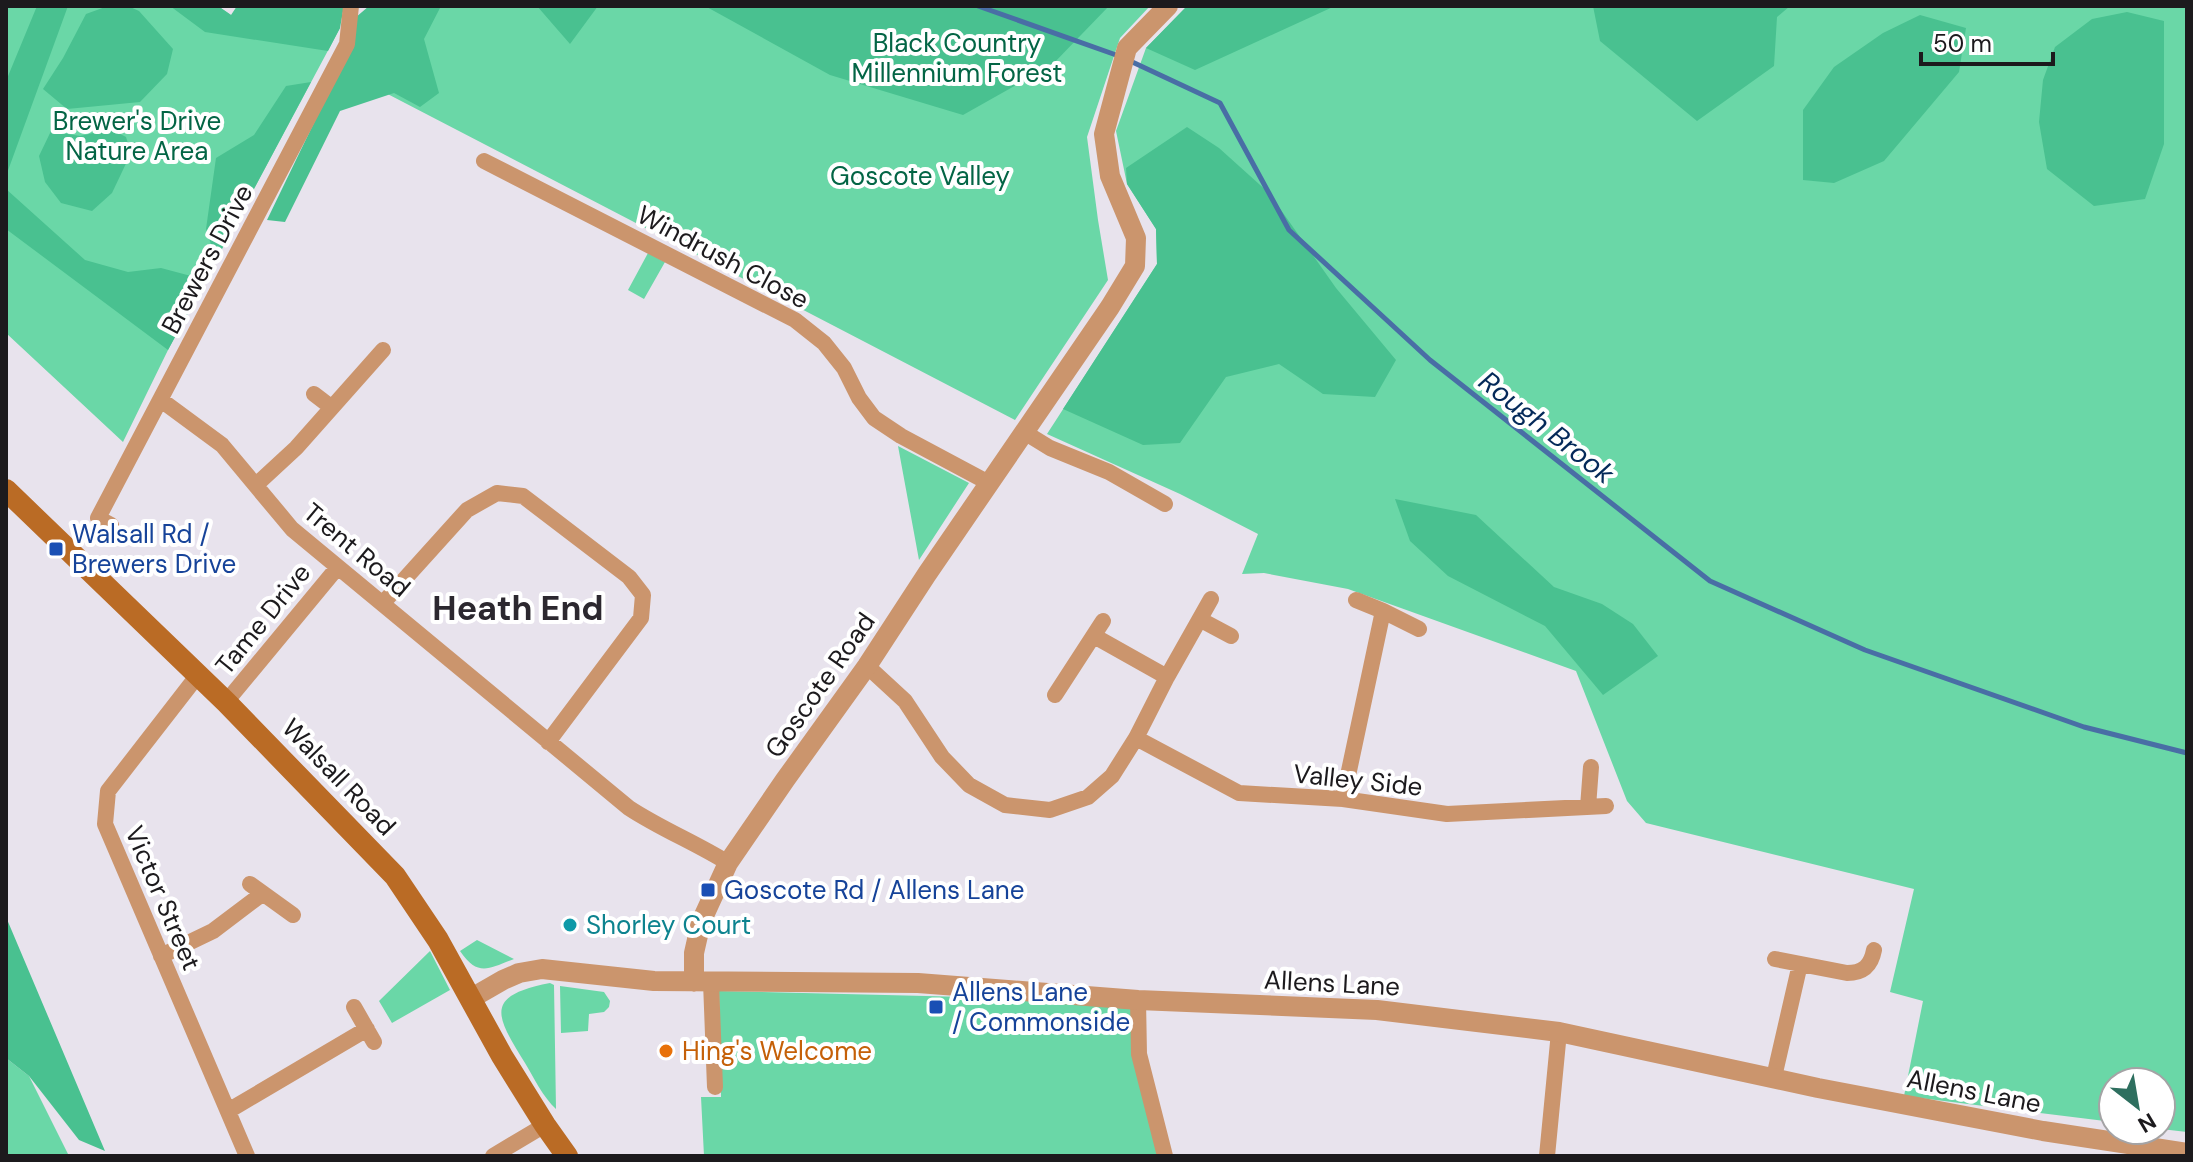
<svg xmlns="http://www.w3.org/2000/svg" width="2193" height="1162" font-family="'DM Sans',sans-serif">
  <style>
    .green { fill: #6ad7a7 }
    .forest { fill: #49c190 }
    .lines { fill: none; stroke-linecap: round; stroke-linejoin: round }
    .stream { stroke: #496ea5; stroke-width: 5 }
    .minor { stroke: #cb956d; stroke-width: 16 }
    .tertiary { stroke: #cb956d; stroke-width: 20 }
    .secondary { stroke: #ba6b25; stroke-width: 22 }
    .transit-dot { fill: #1a4fb4; stroke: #fff; stroke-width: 3 }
    .culture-dot { fill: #0f9aa8; stroke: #fff; stroke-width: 3 }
    .food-dot { fill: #e8710a; stroke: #fff; stroke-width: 3 }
    .labels { text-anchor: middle; stroke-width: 8; stroke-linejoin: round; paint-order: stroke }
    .park-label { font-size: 26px; fill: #036545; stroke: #fff }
    .street-label { font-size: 26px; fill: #1c1a1d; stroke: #fff }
    .transit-label { font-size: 26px; fill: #164399; stroke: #fff; text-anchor: start }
    .culture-label { font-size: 26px; fill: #0d838f; stroke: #fff; text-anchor: start }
    .food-label { font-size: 26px; fill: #c56008; stroke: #fff; text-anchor: start }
    .water-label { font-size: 28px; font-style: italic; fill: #042959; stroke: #fff }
    .district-label { font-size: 34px; font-weight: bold; fill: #2c282f; stroke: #fff }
  </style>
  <rect width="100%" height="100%" fill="#e8e3ed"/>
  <!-- green -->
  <path class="green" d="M6,6h212l13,9 109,13 -172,322 -45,92 -117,-109z
    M407,6h743l-30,32 -33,99 11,83 10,60 -93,140 -664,-345z
    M1187,6h1000v1126l-26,-3v-47h-48v40l-209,-26 19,-95 -33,-9 24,-103 -268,-66 -19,-22 -51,-130 -228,-82 -84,-16 -22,1 16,-40 -78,-40 -133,-60 110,-170 -1,-35 -29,-45 -11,-53 30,-83z
    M648,253l17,9 -21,37 -16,-9z
    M898,446l71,37 -50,77z
    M477,940l37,19c-26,10 -36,18 -54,-8z
    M430,951l20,39 -58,33 -13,-22z
    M550,983l4,2 2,124c-13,-12 -22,-31 -31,-46 -29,-47 -42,-67 25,-80z
    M560,986l44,6 6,9 -1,6 -5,5 -15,2 -1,17 -27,2z
    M719,991l418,10 28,155h-461l-3,-59h20z
    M6,1058l23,18 40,80h-63z"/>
  <!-- forest -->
  <path class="forest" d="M37,6h31l-62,170v-95z
    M108,6h20l11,5 34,38 -6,25 -27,28 -73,7 -24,-20 20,-31 23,-44z
    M170,6h48l13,9 6,-9h107l-4,22 -12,23 -123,-19z
    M369,6h72l-17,33 15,54 -19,14 -26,-14 -54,18 -55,111 -18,-2 84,-174 4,-28z
    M537,6h61l-28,38z
    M705,6h404l-57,59 -89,50 -133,-40z
    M1187,6h148l-140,64 -49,-22z
    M1593,6h197l-13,11 -3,49 -77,55 -97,-80z
    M2127,12l37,9v123l-19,55 -51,7 -47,-37 -8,-47 4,-42 12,-33 37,-28z
    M1920,15l46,13 -7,44 -75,89 -50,22 -31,-3v-70l31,-43 49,-34z
    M311,82l-95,178 -10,-31 10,-71 38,-23 32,-49z
    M1187,127l32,21 50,45 67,95 60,72 -21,37 -52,-3 -44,-30 -53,13 -46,66 -37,2 -80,-36 94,-145 -1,-35 -29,-45 -1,-16z
    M111,129l15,8 5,16 -19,40 -20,18 -31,-8 -16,-21 -6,-26 12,-25 29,5z
    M6,189l79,71 43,12 33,-4 45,12 -38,70 -162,-121z
    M1395,499l81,16 78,72 48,17 31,20 25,32 -55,39 -58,-69 -97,-50 -38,-35z
    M6,917l99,234 -26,-11 -50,-64 -23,-18z"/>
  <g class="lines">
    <!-- stream -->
    <path class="stream" d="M978,6l141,50
      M1128,60l92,43 69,127 141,130 280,221 155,69 219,77 103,26"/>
    <!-- minor -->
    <path class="minor" d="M484,161l311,159 29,23 20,25 15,30 15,20 27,18 88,47
      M314,394l17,13
      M161,400l61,45 70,84 337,279c32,21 67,35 99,55
      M1024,432l26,16 59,24 56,32
      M256,485l40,-37 87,-98
      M111,525l-13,-7 249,-474 4,-38
      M1356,600l27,11 36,18
      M383,603l84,-93 30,-17 26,3 106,81 14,18 -2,23 -93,124
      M1201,620l30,16
      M1094,636l73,41
      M867,666l38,35 37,56 27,28 36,20 45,5 38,-13 24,-21 24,-38 31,-61 44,-78
      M198,675l-90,116 -3,33 142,332
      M1055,695l48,-74
      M226,702l111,-134
      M1136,738l103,55 104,6 104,15 159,-8
      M1343,799l40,-188
      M1588,807l3,-40
      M250,884l43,31
      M161,956l52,-25 49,-37
      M1775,959l72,14c16,0 24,-7 27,-23
      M711,982l4,105
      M1138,1000l1,54 26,102
      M354,1007l20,35
      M1774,1077l26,-113
      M228,1111l139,-82
      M493,1156l52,-31
      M1547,1156l12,-124"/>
    <!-- tertiary -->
    <path class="tertiary" d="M694,982v-29l7,-31 27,-59 57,-83 82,-114 60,-92 183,-267 25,-41 1,-28 -26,-62 -6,-42 23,-86 41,-42
      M470,999l33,-19 16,-7 23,-4 112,12 264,2 220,17 239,10 182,22 259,56 225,43 144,22"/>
    <!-- secondary -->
    <path class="secondary" d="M6,490l220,212 169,174 43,64 64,116 43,69 22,31"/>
  </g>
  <!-- markers -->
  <g class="transit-dot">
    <rect x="48" y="541" width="16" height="16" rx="4"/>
    <rect x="700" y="882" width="16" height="16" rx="4"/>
    <rect x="928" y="999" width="16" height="16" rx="4"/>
  </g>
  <circle class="culture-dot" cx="570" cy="925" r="8"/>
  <circle class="food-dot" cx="666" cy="1051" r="8"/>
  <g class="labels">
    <!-- park labels -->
    <g class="park-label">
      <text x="957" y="52">Black Country<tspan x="957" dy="30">Millennium Forest</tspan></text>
      <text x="137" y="130">Brewer's Drive<tspan x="137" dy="30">Nature Area</tspan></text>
      <text x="920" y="185">Goscote Valley</text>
    </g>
    <!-- street labels -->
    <g class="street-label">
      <text transform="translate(723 257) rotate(28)" y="9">Windrush Close</text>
      <text transform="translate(207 259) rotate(-62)" y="9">Brewers Drive</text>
      <text transform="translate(357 550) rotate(40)" y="9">Trent Road</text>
      <text transform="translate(263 619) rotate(-51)" y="9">Tame Drive</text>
      <text transform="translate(820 685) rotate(-55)" y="9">Goscote Road</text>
      <text transform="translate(339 777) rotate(46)" y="9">Walsall Road</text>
      <text transform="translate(1358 780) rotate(6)" y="9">Valley Side</text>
      <text transform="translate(163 898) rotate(67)" y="9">Victor Street</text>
      <text transform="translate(1332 983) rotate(3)" y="9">Allens Lane</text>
      <text transform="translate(1974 1091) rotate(11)" y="9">Allens Lane</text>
    </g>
    <!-- transit labels -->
    <g class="transit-label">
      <text x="72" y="543">Walsall Rd /<tspan x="72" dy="30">Brewers Drive</tspan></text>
      <text x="724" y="899">Goscote Rd / Allens Lane</text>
      <text x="952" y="1001">Allens Lane<tspan x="952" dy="30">/ Commonside</tspan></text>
    </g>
    <!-- culture labels -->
    <g class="culture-label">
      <text x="586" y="934">Shorley Court</text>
    </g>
    <!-- food labels -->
    <g class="food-label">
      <text x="682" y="1060">Hing's Welcome</text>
    </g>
    <!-- water labels -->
    <g class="water-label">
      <text transform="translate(1547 427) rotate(38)" y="10">Rough Brook</text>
    </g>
    <!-- district labels -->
    <g class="district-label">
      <text x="518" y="620">Heath End</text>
    </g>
  </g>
  <!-- border -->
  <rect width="2193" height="1162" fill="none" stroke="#1c1a1d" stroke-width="16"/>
  <!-- north arrow -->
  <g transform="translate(2137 1106) rotate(149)"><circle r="38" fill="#ffffff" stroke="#a4a3a5" stroke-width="2"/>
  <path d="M0-6L14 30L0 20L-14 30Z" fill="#2e6f5f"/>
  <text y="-12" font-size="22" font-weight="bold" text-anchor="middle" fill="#1c1a1d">N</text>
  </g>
  <!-- scale -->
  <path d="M1921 52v12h132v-12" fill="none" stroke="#1c1a1d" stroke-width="4"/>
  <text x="1933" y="52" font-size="24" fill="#1c1a1d" stroke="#ffffff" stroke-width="6" paint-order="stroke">50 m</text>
</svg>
